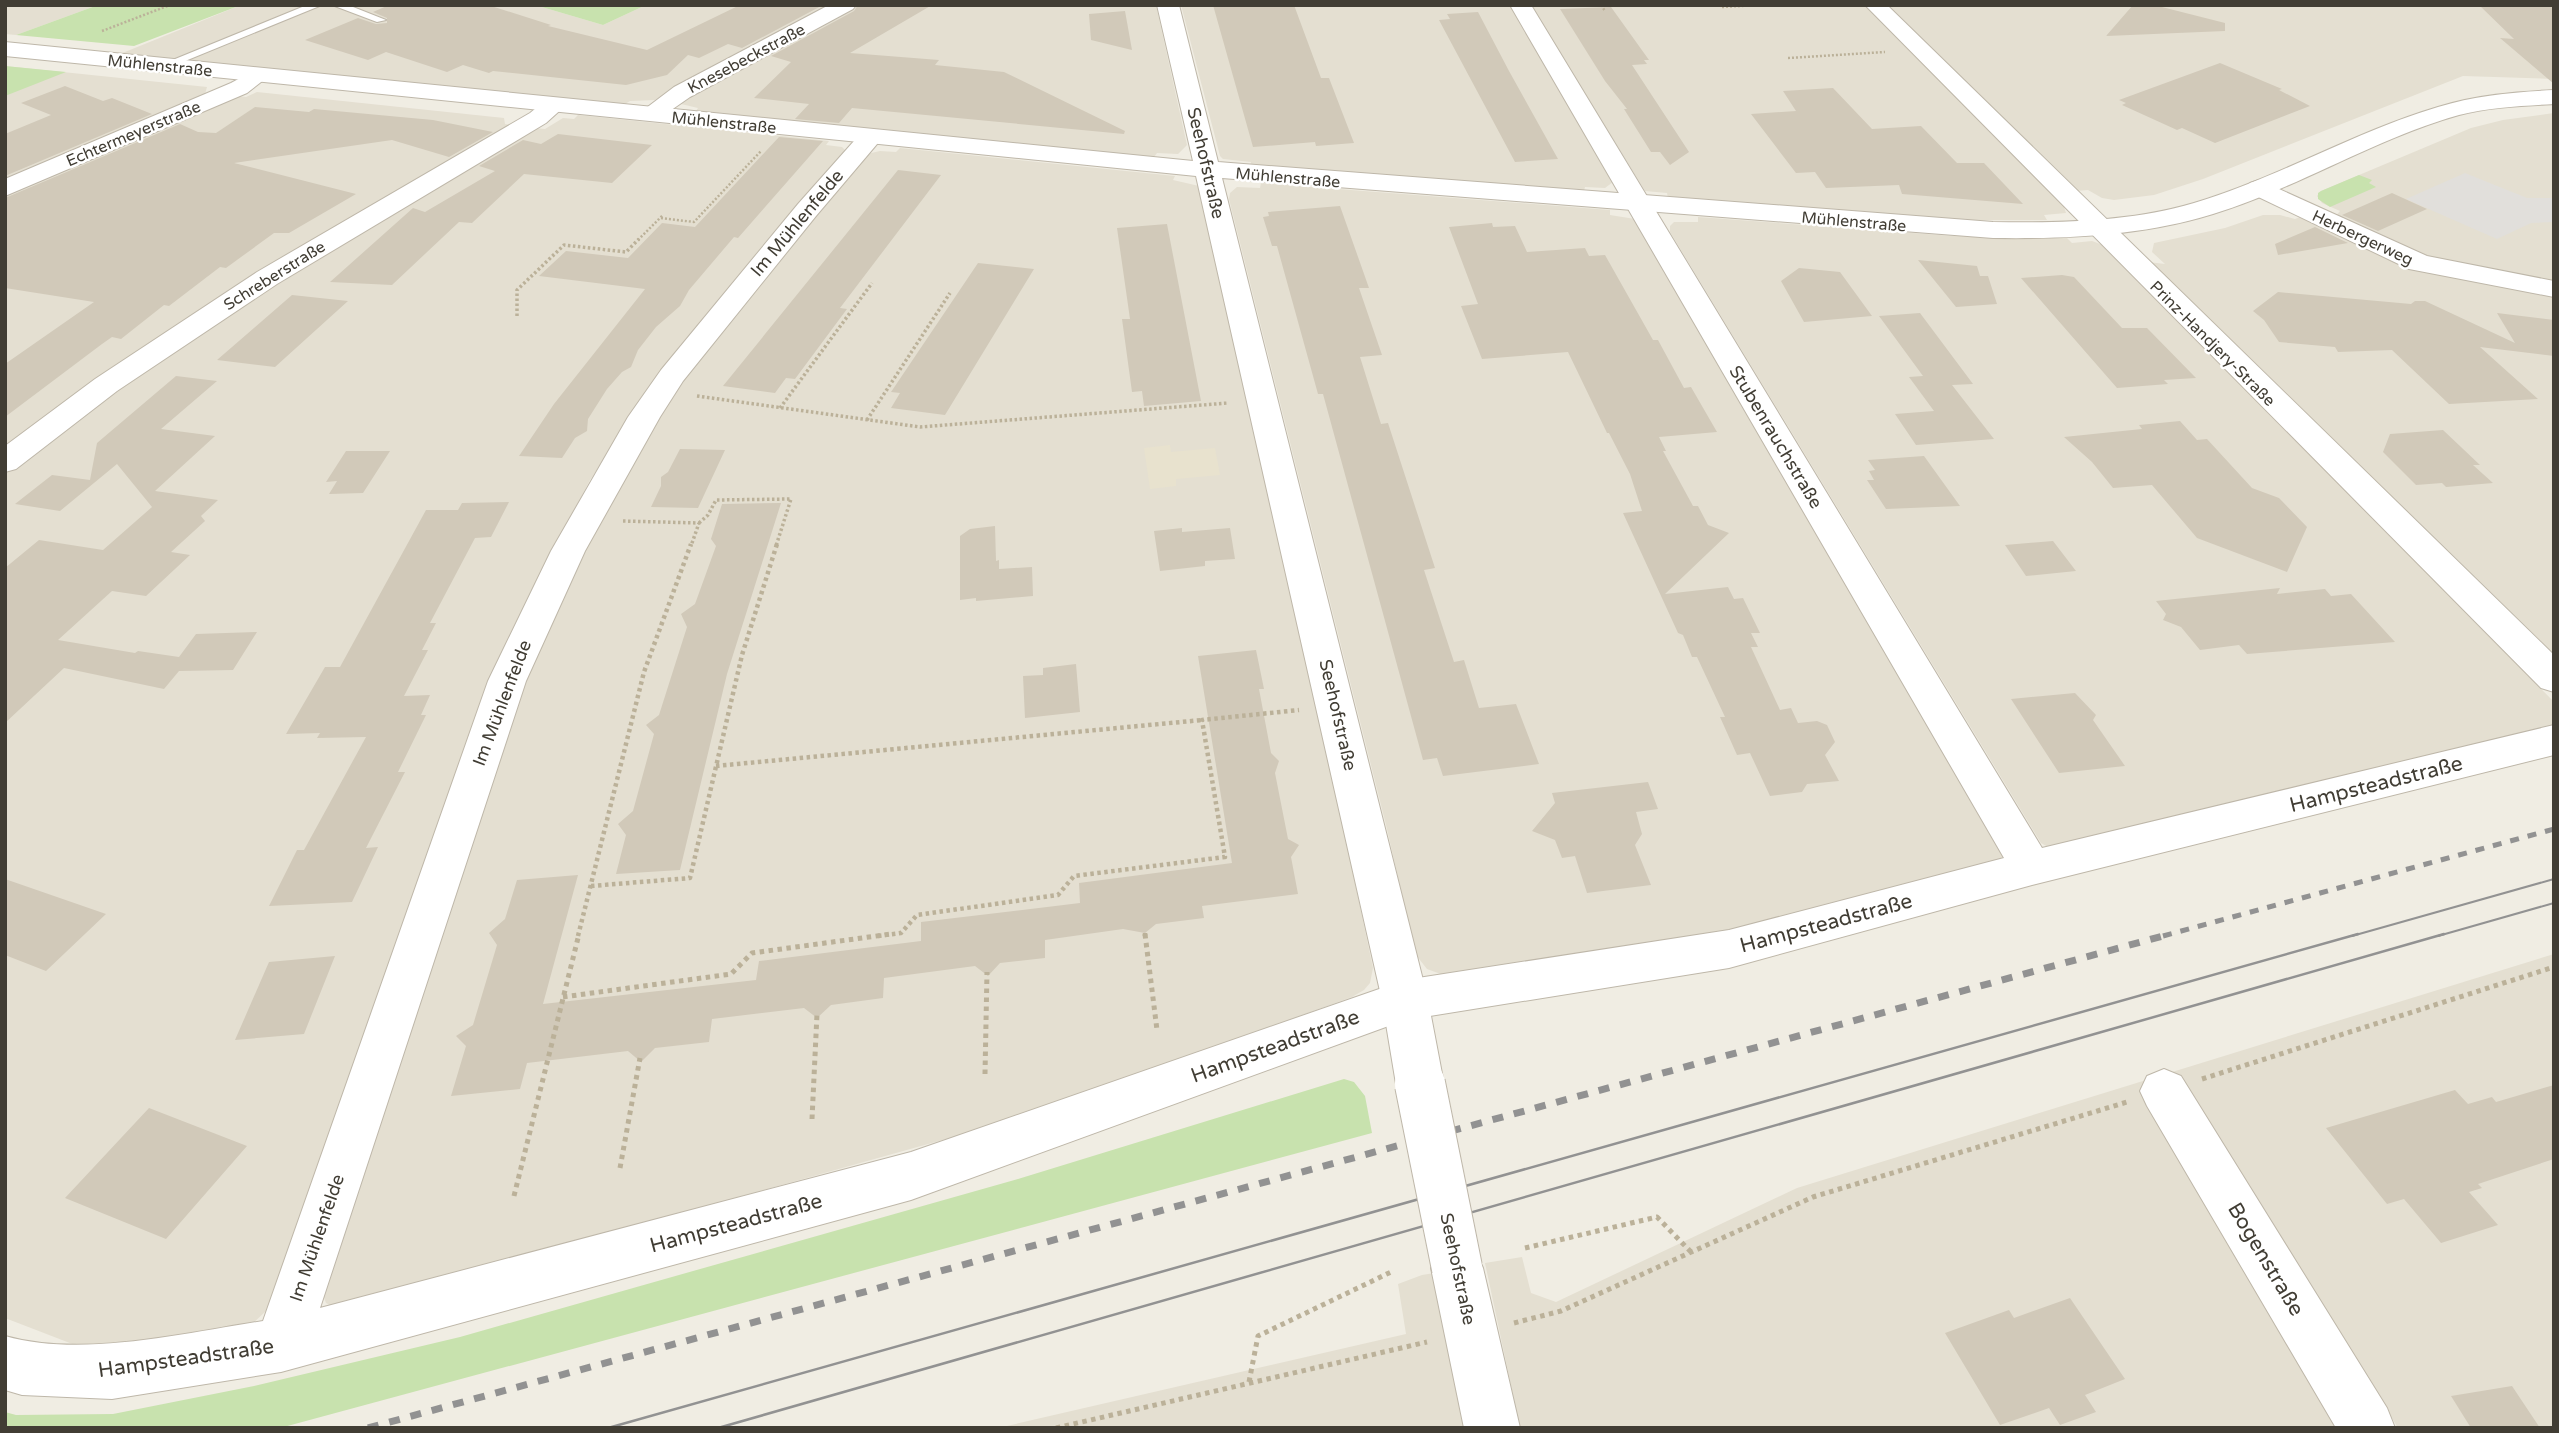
<svg xmlns="http://www.w3.org/2000/svg" width="2559" height="1433" font-family="'Varela Round',sans-serif">
  <style>
    .residential { fill: #e4dfd1 }
    .education { fill: #e8e2ce }
    .green { fill: #c8e2ae }
    .parking { fill: #e1dfdb }
    .building { fill: #d1c9b9 }
    .lines { fill: none; stroke-linecap: round; stroke-linejoin: round }
    .service-casing { stroke: #beb7a9; stroke-width: 2 }
    .minor-casing { stroke: #beb7a9; stroke-width: 2 }
    .tertiary-casing { stroke: #beb7a9; stroke-width: 2 }
    .path-far3 { stroke: #bbb199; stroke-width: 2.5; stroke-dasharray: 2 2; stroke-linecap: butt }
    .path-far2 { stroke: #bbb199; stroke-width: 3.5; stroke-dasharray: 2.5 2.5; stroke-linecap: butt }
    .path-far1 { stroke: #bbb199; stroke-width: 4.5; stroke-dasharray: 3.5 3.5; stroke-linecap: butt }
    .path { stroke: #bbb199; stroke-width: 5; stroke-dasharray: 4.5 4.5; stroke-linecap: butt }
    .service { fill: #fff; fill-rule: evenodd }
    .minor { fill: #fff; fill-rule: evenodd }
    .tertiary { fill: #fff; fill-rule: evenodd }
    .tram-far1 { stroke: #929292; stroke-width: 2 }
    .tram { stroke: #929292; stroke-width: 2.5 }
    .rail-far1 { stroke: #929292; stroke-width: 5; stroke-dasharray: 9 9; stroke-linecap: butt }
    .rail { stroke: #929292; stroke-width: 7; stroke-dasharray: 11 11; stroke-linecap: butt }
    .tertiary-bridge-casing { stroke: #beb7a9; stroke-width: 52; stroke-linecap: butt }
    .tertiary-bridge { stroke: #fff; stroke-width: 50 }
    .labels { text-anchor: middle; stroke-width: 5; stroke-linejoin: round; paint-order: stroke }
    .far-street-label { font-size: 16px; fill: #413d34; stroke: #fff }
    .street-label { font-size: 18px; fill: #413d34; stroke: #fff }
    .near-street-label { font-size: 21px; fill: #413d34; stroke: #fff }
  </style>
  <rect width="100%" height="100%" fill="#f0ede3"/>
  <!-- residential -->
  <path class="residential" d="M5,5h93l-82,30 -11,-1z
    M241,5h294l68,20 43,-20h189l-180,95 -25,1 -5,3 -505,-50z
    M857,5h299l31,140 -9,9 -21,-1 -3,4 -458,-46 2,-3 -17,-4v-3l9,-8z
    M1181,5h330l102,177 -8,6 -20,-1 -1,4 -334,-25 1,-4 -28,-3 -3,-3z
    M1530,5h334l199,199 3,9 -22,2 3,5h-84l-295,-22 -1,-5 -22,-2z
    M1885,5h669v74l-91,-3 -260,103 -49,16 -40,5 -12,-2 -14,-8 -12,1z
    M5,66l202,21 -2,7 7,2 -207,87z
    M257,92l247,26 1,6 10,2 -510,325v-258l232,-97 9,1z
    M2554,113v170l-114,-20 -106,-45 6,-7 -18,-8 -5,-7 4,-5 150,-63 32,-8z
    M578,115l251,26 -3,4 16,2 4,4 -139,162 -38,50 -79,117 -53,102 -271,729 -18,17 -65,17h-108l-70,-27v-845l85,-66 183,-126 260,-153 12,1 18,-11 11,1z
    M900,148l275,28 -2,4 26,6 145,645 29,137 -3,15 -6,7 -12,7 -288,105 -93,30 -572,160 -66,15 -7,-4 -3,-8 194,-590 27,-71 68,-139 75,-124 180,-217 13,-3 16,1z
    M1261,183l349,27v5l25,4 368,631 -1,7 -6,6 -286,73 -264,40 -19,-7 -11,-14 -30,-130 -157,-626 1,-6 7,-6 23,1z
    M2263,215h17l15,4 10,-4 25,13 224,67v370l-406,-403 17,2 -13,-12 2,-9 71,-15z
    M1698,217l255,19 114,2 5,5 20,-2 11,4 451,457v24l-506,121 -7,-4 -371,-611v-6l4,-4h24z
    M2554,954v474h-156l-208,-337 -40,13 190,324h-820l-35,-165 37,-6 9,36 25,9 241,-114z
    M1447,1271l11,52 6,105h-466l408,-94 -8,-50 24,-9z"/>
  <!-- education -->
  <path class="education" d="M1170,445l1,7 44,-4 5,27 -44,4v7l-26,3 -6,-41z"/>
  <!-- green -->
  <path class="green" d="M98,5h143l-107,41 -118,-11z
    M535,5h111l-43,20z
    M5,66l61,6 -61,24z
    M2359,175l13,5 -3,3 7,4 -46,20 -12,-8v-6l3,-2z
    M1344,1079l10,3 11,14 7,37 -1092,295h-275v-16l11,3 97,-1 141,-28 206,-49 558,-158z"/>
  <!-- parking -->
  <path class="parking" d="M2465,173l62,25h27v24l-23,1 -34,16 -91,-40z"/>
  <!-- building -->
  <path class="building" d="M389,5h99l63,20 -3,1 99,24 93,-45h83l-81,43 -14,-4 -29,14 -11,-3 -21,20 -41,10 -133,-14 -4,2 -26,-8 -16,7 -61,-20 -18,8 -63,-20 53,-22 18,6 11,-1v-5l-14,-6z
    M858,5h74l-82,48 89,7 -4,5 69,7 121,59 -1,3 -272,-26 -13,15 -44,-4 14,-15 -55,-6 37,-36 -20,-6 83,-45z
    M1213,5h81l27,73h8l25,65 -38,3 -1,-4 -62,5z
    M2133,5h21l71,18v8l-119,5z
    M2479,5h75v79l-54,-46 14,1z
    M1611,7l38,53h-5l3,4 -15,1 57,87 -19,13 -10,-13h-9l-27,-43h3l-22,-28 -45,-72z
    M1125,11l7,39 -41,-10 -2,-26z
    M1478,12l31,59 49,88 -43,3 -76,-142 11,-1 -3,-5z
    M2220,63l62,26 -3,1 31,16 -95,37 -33,-15 -5,2 -55,-25 4,-2 -7,-3z
    M65,86l38,15 9,-3 40,16 -147,62v-42l46,-19 -30,-12z
    M1833,88l39,41 49,-3 36,37h27l39,41 -121,-10 -3,-9 -73,3 -11,-16 -19,1 -45,-59 45,-3 -13,-20z
    M255,107l54,5 5,-3 119,11 60,12 -44,25 -57,-17 -158,23 122,31 -67,39h-15l-48,35 -6,-1 -51,39 -5,-1 -43,34 -9,-2 -10,7 -97,73v-53l89,-62 -89,-14v-90l175,-74 18,8 18,1z
    M558,134l94,11 -40,38 -88,-9 -52,49 -13,-1 -67,63 -62,-3 83,-74 12,4 70,-41 -16,-5 44,-26 18,4z
    M779,137l44,4 -85,97 -4,-1 -45,53 -9,16 -24,21 -18,23 -7,17 -9,5 -15,17 -19,30 -1,12 -12,7 -13,20 -43,-2 35,-52 91,-115 -106,-13 27,-25 62,7 34,-35 33,4z
    M898,170l43,5 -101,133 7,1 -52,70 -9,-1 -11,15 -52,-7z
    M2392,193l35,16 -49,22 -36,-16z
    M1340,206l29,82h-10l23,67 -22,2 21,67 7,-1 47,145 -11,2 30,92 10,-2 15,48 37,-4 23,60 -96,12 -6,-18 -14,2 -100,-366h-5l-41,-148h-5l-9,-29 6,-1 -1,-4z
    M1492,223l1,4 22,-1 12,26 58,-4 4,8 16,-1 48,85h5l26,48 7,-1 26,45 -58,5 7,14h-3l30,55h5l10,19 21,8 -64,61 63,-7 6,12 9,-1 17,35h-9l7,14h-7l29,63 11,-2 7,15 19,-2 10,4 8,17 -10,13 14,26 -32,3 -5,8 -32,4 -20,-43 -13,2 -17,-38h5l-28,-60h-5l-9,-22 -5,-2 -55,-120 19,-2 -12,-37 -21,-41h-2l-39,-81 -86,7 -21,-53 17,-2 -29,-77z
    M1167,224l34,177 -57,5 -2,-15 -10,1 -10,-73h8l-13,-91z
    M2315,227l33,16 -70,12 -3,-11z
    M1918,260l59,6 3,10h8l9,28 -41,3z
    M978,263l56,6 -89,146 -54,-7 9,-15 -9,-1z
    M1799,268l41,4 32,44 -68,6 -23,-41z
    M2062,275l12,2 48,51h25l49,50 -32,2 4,4 -51,4 -96,-110z
    M2278,292l133,12 4,-3h10l90,42 -18,-30 57,7v36l-74,-9 58,52 -89,5 -57,-54 -54,2 -3,-5 -56,-5 -15,-22 -11,-9z
    M292,295l56,6 -73,66 -58,-7z
    M1920,313l53,71 -21,1 42,54 -78,6 -21,-31 39,-3 -25,-34 14,-1 -44,-60z
    M176,376l41,5 -56,48 54,7 -60,55 63,9 -17,16 4,5 -34,31 19,3 -44,41 -34,-5 -54,49 77,13 3,-2 41,6 17,-23 61,-2 -24,38 -54,1 -15,18 -100,-21 -59,55v-155l34,-28 64,10 49,-43 -35,-43 -57,47 -45,-7 37,-29 38,5 7,-37z
    M2180,421l17,19 10,-1 45,49 27,10 28,29 -20,45 -90,-34 -45,-53 -39,3 -21,-26 -28,-25 78,-8 -3,-4z
    M2443,430l37,35h-7l20,18 -47,4 -4,-4 -26,2 -33,-33 7,-18z
    M680,449l45,1 -27,58 -47,-1 10,-21v-9l7,-5z
    M346,451h44l-27,42 -34,1 8,-13 -11,1z
    M1924,456l36,50 -74,3 -19,-29h7l-5,-9 6,-1 -7,-10z
    M509,502l-18,35 -16,1 -45,85h6l-14,27h6l-24,46 26,-1 -9,20h5l-28,57h7l-39,76 12,-1 -26,55 -83,4 28,-56h7l62,-113 -49,1 3,-5 -34,1 39,-67h15l86,-157h32l4,-7z
    M781,503l-54,171 -47,196 -64,4 10,-39 -8,-11 15,-13 21,-77 -8,-9 13,-10 28,-88 -6,-13 14,-10 21,-58 -5,-7 11,-35z
    M995,526l1,35 3,-1v9l33,-2 1,29 -57,5v-3l-16,2v-64l10,-7z
    M1182,528v4l48,-4 5,31 -30,2v5l-45,5 -6,-40z
    M2053,541l23,30 -50,5 -21,-31z
    M2280,588l-3,6 48,-5 6,7 20,-2 44,48 -148,12 -8,-9 -39,5 -19,-23 -18,-7 3,-6 -10,-13z
    M1256,650l8,39h-5l12,64 8,8 -4,12 13,66 11,6 -8,12 7,37 -96,12 2,12 -48,6 -11,9 -22,-4 -78,11v18l-45,5 -12,13 -13,-10 -91,12 -1,20 -52,7 -14,13 -13,-10 -92,11 -3,23 -54,6 -14,14 -13,-11 -101,12 -7,26 -69,7 15,-50 -10,-10 17,-11 24,-80 -8,-12 16,-14 12,-39 61,-5 -35,129 213,-24 3,-19 162,-20v-19l159,-19 -1,-20 153,-20 -34,-207z
    M1076,664l4,48 -55,6 -2,-42 20,-1v-7z
    M2075,693l21,22 -3,5 32,46 -66,7 -48,-74z
    M1648,782l10,27 -22,3 6,22 -7,11 16,40 -64,8 -12,-37 -13,2 -7,-18 -23,-9 23,-28 -3,-10z
    M5,879l101,35 -60,57 -41,-16z
    M335,956l-31,78 -69,6 34,-78z
    M2554,1085v74l-76,25 4,4 -13,4 29,33 -57,18 -37,-44 -17,5 -61,-76 129,-38 13,14 24,-7 4,5z
    M149,1108l98,38 -81,93 -101,-41z
    M2070,1298l55,81 -40,16 11,17 -36,13 -11,-17 -49,17 -55,-92 64,-23 5,8z
    M2512,1386l28,42h-69l-20,-32z"/>
  <g class="lines">
    <!-- service casing -->
    <g class="service-casing">
      <path id="service" d="M307,5h15l-154,63 -10,-2z
        M332,5h16l38,15 -9,2z"/>
    </g>
    <!-- minor casing -->
    <g class="minor-casing">
      <path id="minor" d="M829,5h27l-3,4 -163,88 -33,23h-16l-4,-5 37,-28z
        M1510,5h21l511,843 512,-123v30l-522,130 -303,83 -324,52 -494,180 -630,172 -169,27 -90,-4 -17,-5v-54c77,22 180,-3 258,-15l225,-640 63,-130 77,-134 33,-47 137,-166 64,-72 9,-2 9,2 3,5 -67,79 -133,165 -23,36 -75,134 -59,130 -206,627 591,-156 494,-172 324,-50 275,-72z
        M1865,5h22l667,650v37l-13,-4z
        M259,68l8,2 3,5 -23,18 -242,103v-17l226,-96z
        M554,98l8,2 4,5 -20,18 -269,161 -160,107 -101,78 -11,3v-26l90,-67 162,-107 273,-159 16,-13z
        M2259,180l168,76 127,25v16l-145,-28 -159,-76 -4,-5 4,-5z
        M2164,1069l17,7 206,332 8,20h-59l-189,-322 -7,-15 7,-15z"/>
    </g>
    <!-- tertiary casing -->
    <g class="tertiary-casing">
      <path id="tertiary" d="M1157,5h22l39,157 775,60c67,1 137,0 201,-19 84,-25 160,-71 244,-96 38,-12 77,-15 116,-17v14c-32,2 -64,3 -95,11 -85,24 -161,73 -246,99 -71,22 -146,25 -220,24l-771,-60 206,822 16,84 -7,15 -17,7 -17,-7 -7,-15 -14,-84 -186,-824 -1191,-120v-14l1188,119z
        M1457,1242l18,8 8,18 37,160h-56l-33,-160 8,-18z"/>
    </g>
    <!-- path-far3 -->
    <path class="path-far3" d="M1601,5l4,6
      M1722,7l37,-2
      M102,31l68,-26
      M1788,58l97,-6
      M661,218l33,4 67,-71
      M638,240l25,-25"/>
    <!-- path-far2 -->
    <path class="path-far2" d="M517,316v-26l47,-45 62,7 13,-13
      M697,396l223,31 308,-24
      M780,408l92,-125
      M867,420l83,-127
      M623,521l76,2 -8,23
      M699,523l9,-8 8,-15 75,-1 -15,47"/>
    <!-- path-far1 -->
    <path class="path-far1" d="M716,766l486,-46
      M591,886l99,-8 52,-223 35,-111
      M1145,933v3
      M578,936l66,-264 47,-128
      M878,936l23,-3 16,-18 141,-20 16,-19 151,-19 -23,-137 97,-10"/>
    <!-- path -->
    <path class="path" d="M1145,934l12,96
      M563,997l168,-23 21,-21 139,-19
      M985,1074l2,-102
      M2202,1079l352,-112
      M812,1119l5,-105
      M620,1168l20,-110
      M514,1196l65,-262
      M1525,1248l132,-31 34,35
      M1514,1323l47,-12 252,-114 314,-95
      M1249,1382l9,-46 133,-64
      M1056,1428l371,-86"/>
    <!-- service -->
    <use href="#service" class="service"/>
    <!-- minor -->
    <use href="#minor" class="minor"/>
    <!-- tertiary -->
    <use href="#tertiary" class="tertiary"/>
    <!-- tram-far1 -->
    <path class="tram-far1" d="M2352,936l202,-57
      M2438,936l116,-33"/>
    <!-- tram -->
    <path class="tram" d="M608,1428l1750,-494
      M718,1428l1726,-494"/>
    <!-- rail-far1 -->
    <path class="rail-far1" d="M2163,936l391,-107"/>
    <!-- rail -->
    <path class="rail" d="M368,1428l1802,-494"/>
    <!-- tertiary-bridge casing -->
    <g class="tertiary-bridge-casing">
      <path id="tertiary-bridge" d="M1420,1084l37,184"/>
    </g>
    <!-- tertiary-bridge -->
    <use href="#tertiary-bridge" class="tertiary-bridge"/>
  </g>
  <g class="labels">
    <!-- far-street labels -->
    <g class="far-street-label">
      <text transform="translate(746 58) rotate(-28)" y="6">Knesebeckstraße</text>
      <text transform="translate(160 65) rotate(6)" y="6">Mühlenstraße</text>
      <text transform="translate(724 122) rotate(6)" y="6">Mühlenstraße</text>
      <text transform="translate(133 133) rotate(-23)" y="6">Echtermeyerstraße</text>
      <text transform="translate(1288 177) rotate(5)" y="6">Mühlenstraße</text>
      <text transform="translate(1854 221) rotate(5)" y="6">Mühlenstraße</text>
      <text transform="translate(2363 237) rotate(25)" y="6">Herbergerweg</text>
      <text transform="translate(274 275) rotate(-32)" y="6">Schreberstraße</text>
      <text transform="translate(2213 343) rotate(45)" y="6">Prinz-Handjery-Straße</text>
    </g>
    <!-- street labels -->
    <g class="street-label">
      <text transform="translate(1206 163) rotate(77)" y="6">Seehofstraße</text>
      <text transform="translate(797 223) rotate(-50)" y="6">Im Mühlenfelde</text>
      <text transform="translate(1776 437) rotate(59)" y="6">Stubenrauchstraße</text>
      <text transform="translate(502 703) rotate(-69)" y="6">Im Mühlenfelde</text>
      <text transform="translate(1338 715) rotate(77)" y="6">Seehofstraße</text>
      <text transform="translate(317 1238) rotate(-71)" y="6">Im Mühlenfelde</text>
      <text transform="translate(1458 1269) rotate(78)" y="6">Seehofstraße</text>
    </g>
    <!-- near-street labels -->
    <g class="near-street-label">
      <text transform="translate(2376 784) rotate(-14)" y="7">Hampsteadstraße</text>
      <text transform="translate(1826 923) rotate(-15)" y="7">Hampsteadstraße</text>
      <text transform="translate(1275 1046) rotate(-20)" y="7">Hampsteadstraße</text>
      <text transform="translate(736 1223) rotate(-15)" y="7">Hampsteadstraße</text>
      <text transform="translate(2266 1259) rotate(59)" y="7">Bogenstraße</text>
      <text transform="translate(186 1358) rotate(-8)" y="7">Hampsteadstraße</text>
    </g>
  </g>
  <!-- border -->
  <rect width="2559" height="1433" fill="none" stroke="#413d34" stroke-width="14"/>
</svg>
